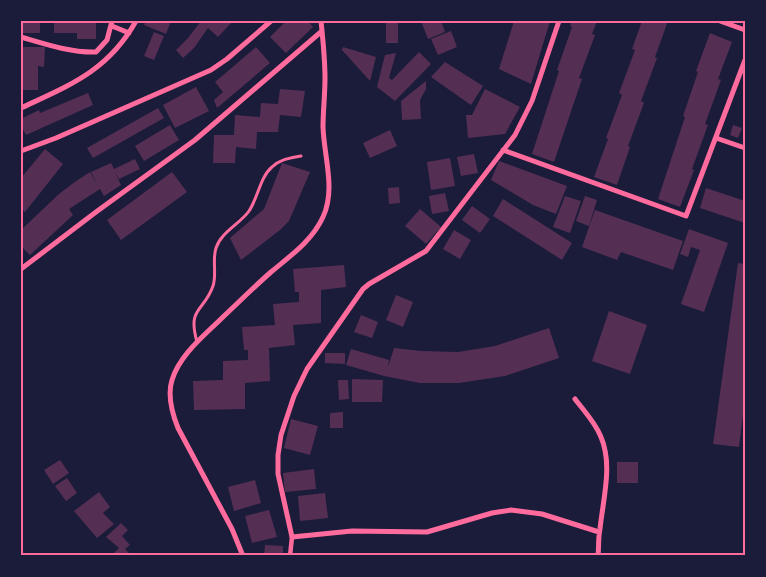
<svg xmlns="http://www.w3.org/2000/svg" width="766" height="577" font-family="Arial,sans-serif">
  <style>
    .building { fill: #542f53 }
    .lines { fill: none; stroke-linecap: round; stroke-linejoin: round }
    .service { stroke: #ff6b9d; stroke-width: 3 }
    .pedestrian { stroke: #ff6b9d; stroke-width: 4.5 }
    .minor { stroke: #ff6b9d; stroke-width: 5 }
    .neatline { fill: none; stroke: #ff6b9d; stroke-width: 2 }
  </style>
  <rect width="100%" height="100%" fill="#1b1b3a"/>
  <!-- building -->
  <path class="building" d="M21,21h19v12h-19z
    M54,21h42v18h-19v-6h-23z
    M146,21h25l-5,13 -22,-9z
    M201,21h32l-15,16 -10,-9 -14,20 -11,10 -7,-8 12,-12z
    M286,21h22l5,6 -27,26 -16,-16z
    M386,21h12v22h-12z
    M421,21h20l4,11 -17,7z
    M514,21h36l-19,63 -32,-15z
    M572,21h25l-5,13 3,1 -16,43 3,1 -28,83 -22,-8 27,-83 -2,-1 15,-43 -2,-1z
    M642,21h26l-13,36 2,1 -16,43 3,2 -16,43 2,1 -13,38 -23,-8 14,-38 -2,-1 16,-43 -3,-2 16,-43 -3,-1z
    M451,31l6,16 -19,8 -7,-16z
    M154,32l10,4 -10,24 -10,-4z
    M710,33l22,9 -14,37 3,1 -16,44 3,1 -16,44 2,1 -14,37 -22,-8 27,-82 -2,-1 15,-44 -2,-1z
    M21,47h24l-1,20 -6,-1v24h-17z
    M256,47l14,16 -53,45 -3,-8 9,-8 -8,-10z
    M343,47l33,10 -6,24 -28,-31z
    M419,52l12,12 -36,37 -18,-14 8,-32 11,-2 -7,25 3,2z
    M445,62l38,24 -12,19 -40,-28z
    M426,81v8l-6,11 1,19 -19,1 -1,-19z
    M196,87l13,24 -34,17 -12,-23z
    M280,89l25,2 -4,26 -21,-2 -2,17h-21l-1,17 -20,-2 -1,16h-22l1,-28h20l1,-20 25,2 1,-14 17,1z
    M485,89l35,18 -15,27 -37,4 -2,-23h6z
    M88,93l5,12 -67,30 -5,-9v-7l18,-9 1,3z
    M158,108l6,10 -71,40 -6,-10z
    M170,125l9,15 -35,21 -9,-15z
    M733,125l9,3 -4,10 -8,-3z
    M390,130l7,16 -27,12 -7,-15z
    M45,149l18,15 -38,48 -4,-3v-31z
    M474,154l4,19 -17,3 -4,-19z
    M450,158l5,28 -24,4 -4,-28z
    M135,159l5,10 -21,10 -4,-7 6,13 -17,11 -4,-7 -31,20 4,6 -43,40 -9,-9v-16l38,-36 17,-13 14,-9 8,14 -7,-14 20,-9 3,6z
    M499,161l68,25 -11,28 -23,-9 -42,-25z
    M282,163l28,9 -21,49 -9,9 -39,30 -11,-22 34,-29z
    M172,172l15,20 -66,48 -14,-20z
    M399,187l1,16 -11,1 -1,-16z
    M706,188l39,13v22l-45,-15z
    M445,193l4,18 -17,3 -3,-18z
    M565,196l16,5 -11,32 -17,-6z
    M585,196l12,4 -8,26 -13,-5z
    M503,199l69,44 -10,17 -69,-44z
    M472,206l18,13 -10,14 -18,-13z
    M420,209l21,18 -15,17 -21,-18z
    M595,210l88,31 -10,29 -52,-18 -4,8 -35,-13z
    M689,229l39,14 -24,69 -23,-8 19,-54 -9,-3 -3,10 -8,-3z
    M454,230l17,10 -11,19 -17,-10z
    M738,263l7,1v135l-6,48 -26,-3z
    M344,265l2,22 -25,3v33l-28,2 2,20 -26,3 1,33 -25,2v26l-51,1 -1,-29 30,-1v-19l25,-1v-10h-4l-2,-23 33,-2 -2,-21 26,-2v-10h-4l-2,-23z
    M396,295l17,7 -10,25 -17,-7z
    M609,311l38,14 -17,49 -38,-13z
    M361,315l17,7 -6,16 -18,-6z
    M549,328l10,30 -54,18 -46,7h-39l-36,-7 -38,-11 5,-16 38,11 -1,7 6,-19 27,3 37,1 37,-6z
    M325,353h20v11l-20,-1z
    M352,379l31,1 -1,22h-30z
    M338,380h10l1,19 -10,1z
    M343,412v16h-13v-15z
    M291,419l27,7 -8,29 -26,-7z
    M60,460l9,13 -16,11 -9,-14z
    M617,462h21v21h-21z
    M314,469l2,20 -31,3 -2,-19z
    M67,478l10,15 -11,8 -11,-15z
    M255,480l6,23 -27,8 -6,-24z
    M99,492l11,15 -7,6 11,11 -17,14 -23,-27z
    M325,493l3,25 -28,3 -2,-25z
    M269,510l8,27 -25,6 -7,-27z
    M121,523l7,7 -6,6 8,9 -5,4 7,7h-21l8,-8 -13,-11z
    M265,545l18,1v10h-19z"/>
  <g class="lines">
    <!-- service -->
    <path class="service" d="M197,342c-10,-35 7,-30 16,-56 4,-12 -1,-26 3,-38 5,-16 24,-24 33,-37 9,-13 11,-34 23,-44 8,-8 19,-9 29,-11"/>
    <!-- pedestrian -->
    <path class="pedestrian" d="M290,556l2,-19"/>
    <!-- minor -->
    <path class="minor" d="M559,21l-27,80 -17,34 -89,116 -57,33 -6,5 -56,80 -13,27 -13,39 -3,20v19l14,63 60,-6 75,1 65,-19 19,-3 31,4 57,18
      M720,21l25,9
      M112,26l17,7
      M21,37c24,7 51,16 75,15l11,-12 5,-19
      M21,108c49,-23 87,-37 115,-87
      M716,138l29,10
      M503,150l183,66 59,-156
      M21,151l35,-13 155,-68 16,-11 44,-38
      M21,269l75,-57 99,-72 127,-109
      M575,399c9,12 20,23 26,38 12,28 2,62 -1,92 -2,9 -1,18 -2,27
      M243,556l-11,-27 -54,-101c-6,-15 -11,-32 -6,-48 8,-26 33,-45 52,-64 16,-15 31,-30 47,-44 19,-16 41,-31 52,-55 13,-28 1,-60 0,-90 0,-16 2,-32 2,-49 0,-19 -2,-38 -4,-57"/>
  </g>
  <!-- border -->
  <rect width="766" height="577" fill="none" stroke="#1b1b3a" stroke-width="45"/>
  <rect x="22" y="22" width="722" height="532" class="neatline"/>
</svg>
